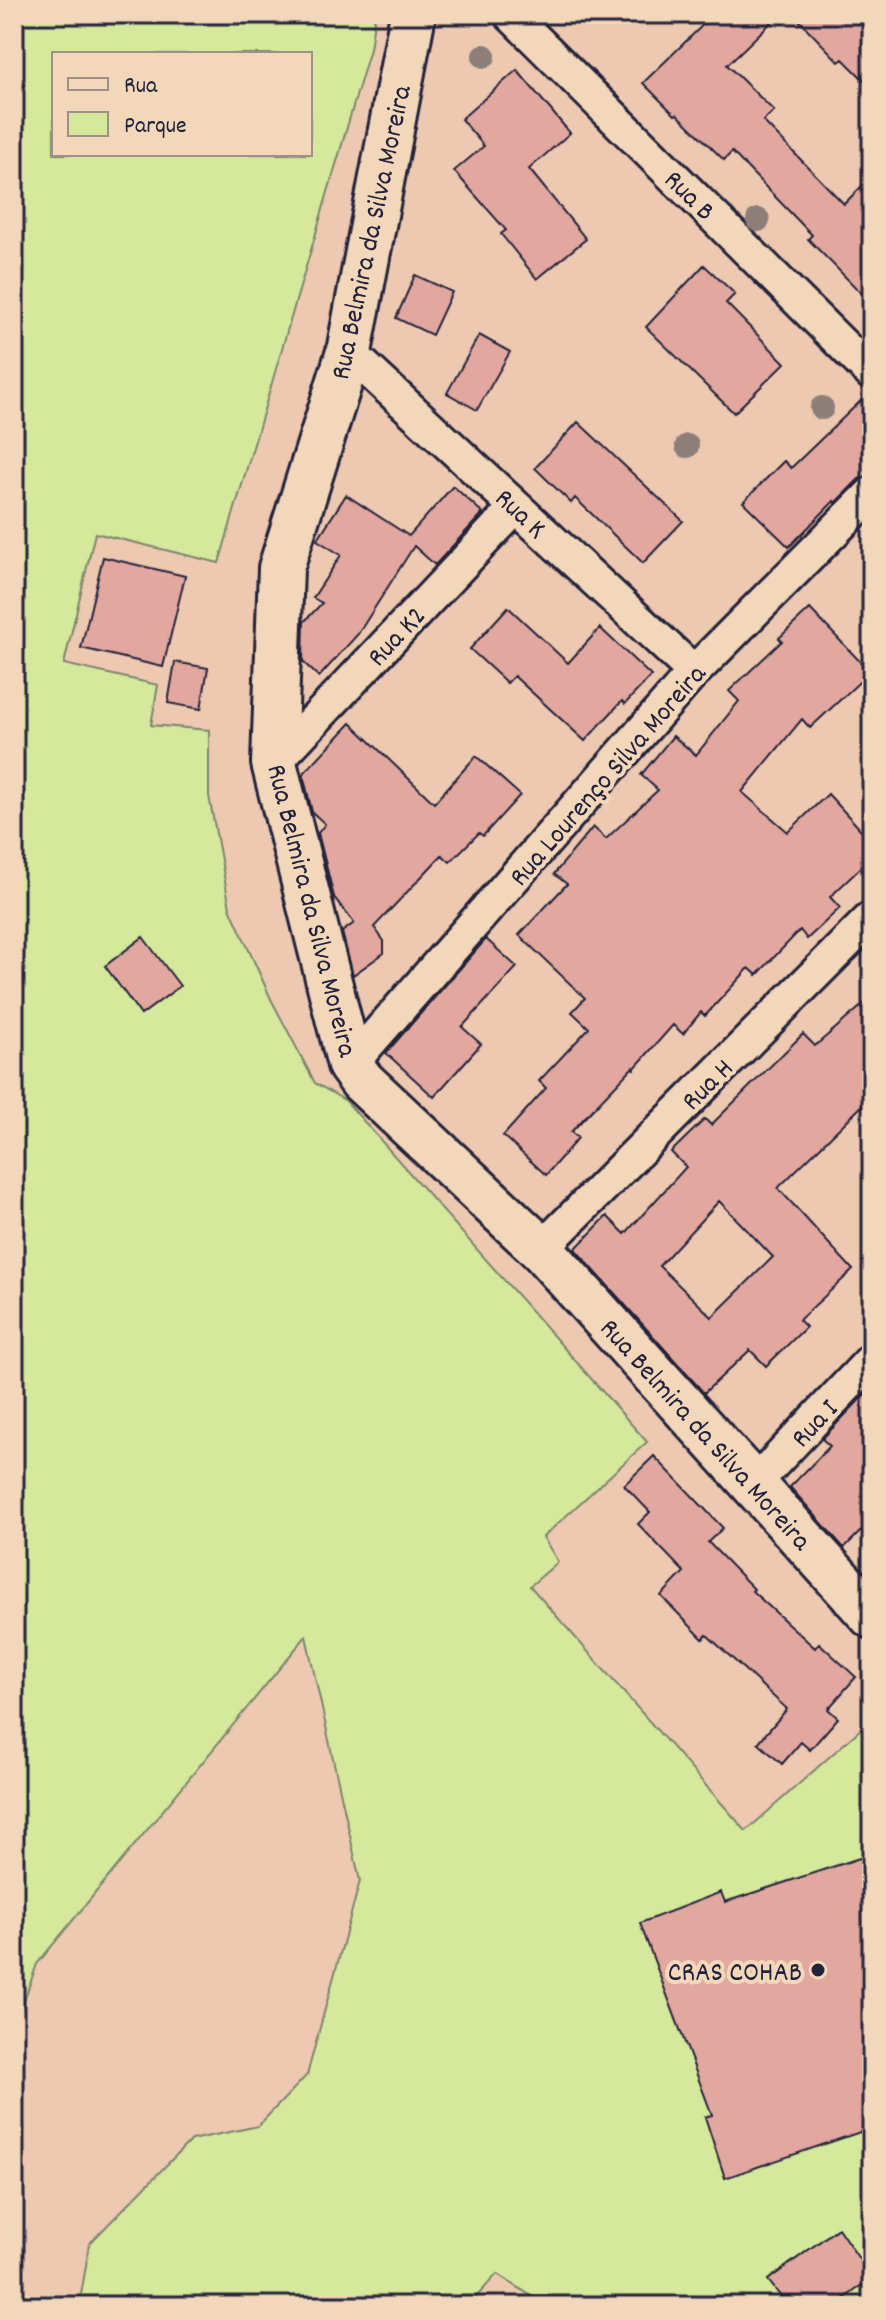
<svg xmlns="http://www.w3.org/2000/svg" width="886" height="2320" font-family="Dekko,sans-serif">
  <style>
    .green { fill: #d5e89c; stroke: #7c856c; stroke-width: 2; fill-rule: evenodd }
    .building { fill: #e2a8a0; stroke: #22223b; stroke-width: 2; fill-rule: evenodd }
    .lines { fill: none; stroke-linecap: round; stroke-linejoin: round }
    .minor-casing { stroke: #22223b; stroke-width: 38 }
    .secondary-casing { stroke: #22223b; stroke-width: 50 }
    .minor { stroke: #f3d7ba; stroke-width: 32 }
    .secondary { stroke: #f3d7ba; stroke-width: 44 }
    .tree { fill: #8d7e79 }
    .poi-dot { fill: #22223b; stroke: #f3d7ba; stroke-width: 3 }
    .labels { text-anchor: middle; stroke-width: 8; stroke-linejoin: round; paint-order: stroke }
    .street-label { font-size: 28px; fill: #22223b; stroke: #f3d7ba }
    .poi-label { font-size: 28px; fill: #22223b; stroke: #f3d7ba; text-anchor: end }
  </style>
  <rect width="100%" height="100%" fill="#eec9b2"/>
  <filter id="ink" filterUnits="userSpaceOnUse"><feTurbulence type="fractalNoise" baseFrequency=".0125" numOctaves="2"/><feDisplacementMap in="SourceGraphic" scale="16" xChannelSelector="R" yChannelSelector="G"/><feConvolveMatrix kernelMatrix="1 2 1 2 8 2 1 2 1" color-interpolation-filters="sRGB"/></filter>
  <g filter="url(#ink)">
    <!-- green -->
    <path class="green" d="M14,14h361l-5,35 -151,514 -124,-30 -31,131 94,21 -7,40 58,5v66l21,112 41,91 44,84 31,18 301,341 -104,95 15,25 -28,24 216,245 126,-112v587h-325l-50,-32 -29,32h-389l11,-63 101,-103 67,-14 49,-51 53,-194 -54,-245 -269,328 -23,64zM54,54h256v100h-256z"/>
    <!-- building -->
    <path class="building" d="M714,14h66l-53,51 47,46 -11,10 81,83 28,-28v128l-64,-65 4,-4 -80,-83 -8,8 -47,-46 -2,1 -32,-32z
      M793,14h79v74l-29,-29 -4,3z
      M517,70l53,63 -41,36 57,70 -49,40 -36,-45 5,-4 -52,-59 30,-25 -23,-27z
      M704,265l31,29 -9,9 59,60 -51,50 -88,-86z
      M415,275l37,17 -20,43 -36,-17z
      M479,335l31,17 -33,58 -30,-17z
      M870,392h2v83l-13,4 -24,24 -1,-2 -45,46 -46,-45 41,-41 7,7z
      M578,422l105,99 -40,42 -68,-65 -4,5 -36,-35z
      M453,486l30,27 -48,52 -21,-19 -56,88 -39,43 -16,-15 1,-40 18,-19 -9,-5 28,-43 -24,-15 29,-45 63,41z
      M103,557l82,19 -22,91 -82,-19z
      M508,607l60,56 32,-35 51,48 -26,28 -3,-3 -37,40 -71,-65 -7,7 -37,-34z
      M810,609l60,63 -60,56 -8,-9 -60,73 46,40 40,-38 44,48v15l-42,40 10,11 -33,31 -7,-9 -43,45 -8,-7 -44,48 -4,-4 -18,22 -10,-9 -39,44 -1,-2 -62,65 7,6 -32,37 -43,-39 43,-48 -7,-7 50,-53 -17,-16 13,-14 -66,-63 48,-51 -13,-10 39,-47 13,12 52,-49 -17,-15 32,-39 23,19 43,-54 -10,-10 53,-50 -3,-3z
      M175,662l33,6 -7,41 -33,-6z
      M351,723l83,80 42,-47 44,39 -37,41 -4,-3 -29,29 -8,-7 -68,72 10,14v12l-31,22 -11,-43 12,-9 -20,-26 -16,-64 7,-9 -13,-12 -9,-38z
      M143,937l37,49 -39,29 -36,-49z
      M486,939l31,28 -55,60 19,17 -47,53 -48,-44z
      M872,997v99l-94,92 75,82 -54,50 7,7 -40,39 -16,-16 -46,43 -129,-144 32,-33 18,18 61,-67 -15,-15 34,-33 6,6 92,-91 12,12zM719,1201l54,56 -61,60 -53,-51z
      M872,1387v133l-28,28 -54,-61 40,-41 -8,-7z
      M654,1456l69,72 -15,14 46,47 -2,2 63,57 4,-5 37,34 -28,32 10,9 -28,32 -9,-8 -19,22 -24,-21 29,-34 -80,-74 -4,4 -42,-43 23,-24 -46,-48 12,-12 -26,-27z
      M872,1854v274l-147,50 -20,-61 7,-2 -72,-192 81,-31 4,10z
      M838,2228l34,50 -38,28h-46l-20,-26z"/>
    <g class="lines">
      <!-- minor casing -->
      <g class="minor-casing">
        <path id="minor" d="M510,14l362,360
          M349,352l345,320
          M274,763l242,-256
          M350,1065l344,-393 178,-179
          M541,1249l331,-332
          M753,1485l119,-126"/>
      </g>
      <!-- secondary casing -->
      <g class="secondary-casing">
        <path id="secondary" d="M413,14l-64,338 -68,216 -7,195 76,302 12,16 179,168 331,367"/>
      </g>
      <!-- minor -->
      <use href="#minor" class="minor"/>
      <!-- secondary -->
      <use href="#secondary" class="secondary"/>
    </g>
    <!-- trees -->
    <g class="tree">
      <circle cx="484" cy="56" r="12"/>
      <circle cx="758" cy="220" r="12"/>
      <circle cx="822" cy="408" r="12"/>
      <circle cx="687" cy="446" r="12"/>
    </g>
  </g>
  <!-- markers -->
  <circle class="poi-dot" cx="818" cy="1970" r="8"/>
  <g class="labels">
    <!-- street labels -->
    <g class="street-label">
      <text transform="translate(691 194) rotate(45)" y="10">Rua B</text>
      <text transform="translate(369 232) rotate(-78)" y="10">Rua Belmira da Silva Moreira</text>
      <text transform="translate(522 512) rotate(43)" y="10">Rua K</text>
      <text transform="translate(395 635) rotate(-47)" y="10">Rua K2</text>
      <text transform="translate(606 774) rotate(-49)" y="10">Rua Lourenço Silva Moreira</text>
      <text transform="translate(314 910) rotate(76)" y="10">Rua Belmira da Silva Moreira</text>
      <text transform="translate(706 1083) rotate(-45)" y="10">Rua H</text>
      <text transform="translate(813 1422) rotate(-47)" y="10">Rua I</text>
      <text transform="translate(707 1433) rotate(48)" y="10">Rua Belmira da Silva Moreira</text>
    </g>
    <!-- poi labels -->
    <g class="poi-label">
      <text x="802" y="1980">CRAS COHAB</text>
    </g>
  </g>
  <!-- margin -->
  <rect width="886" height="2320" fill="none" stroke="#f3d7ba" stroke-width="48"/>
  <rect x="24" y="24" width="838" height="2272" fill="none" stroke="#22223b" stroke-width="3" filter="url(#ink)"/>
  <!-- legend -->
  <rect x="52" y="52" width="260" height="104" fill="#f3d7ba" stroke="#9f8f87" stroke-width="2"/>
  <rect x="68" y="78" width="40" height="12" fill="#f3d7ba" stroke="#9f8f87" stroke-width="2"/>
  <text x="124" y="92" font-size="24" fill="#22223b">Rua</text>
  <rect x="68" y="112" width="40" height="24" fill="#d5e89c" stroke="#9f8f87" stroke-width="2"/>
  <text x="124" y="132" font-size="24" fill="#22223b">Parque</text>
</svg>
